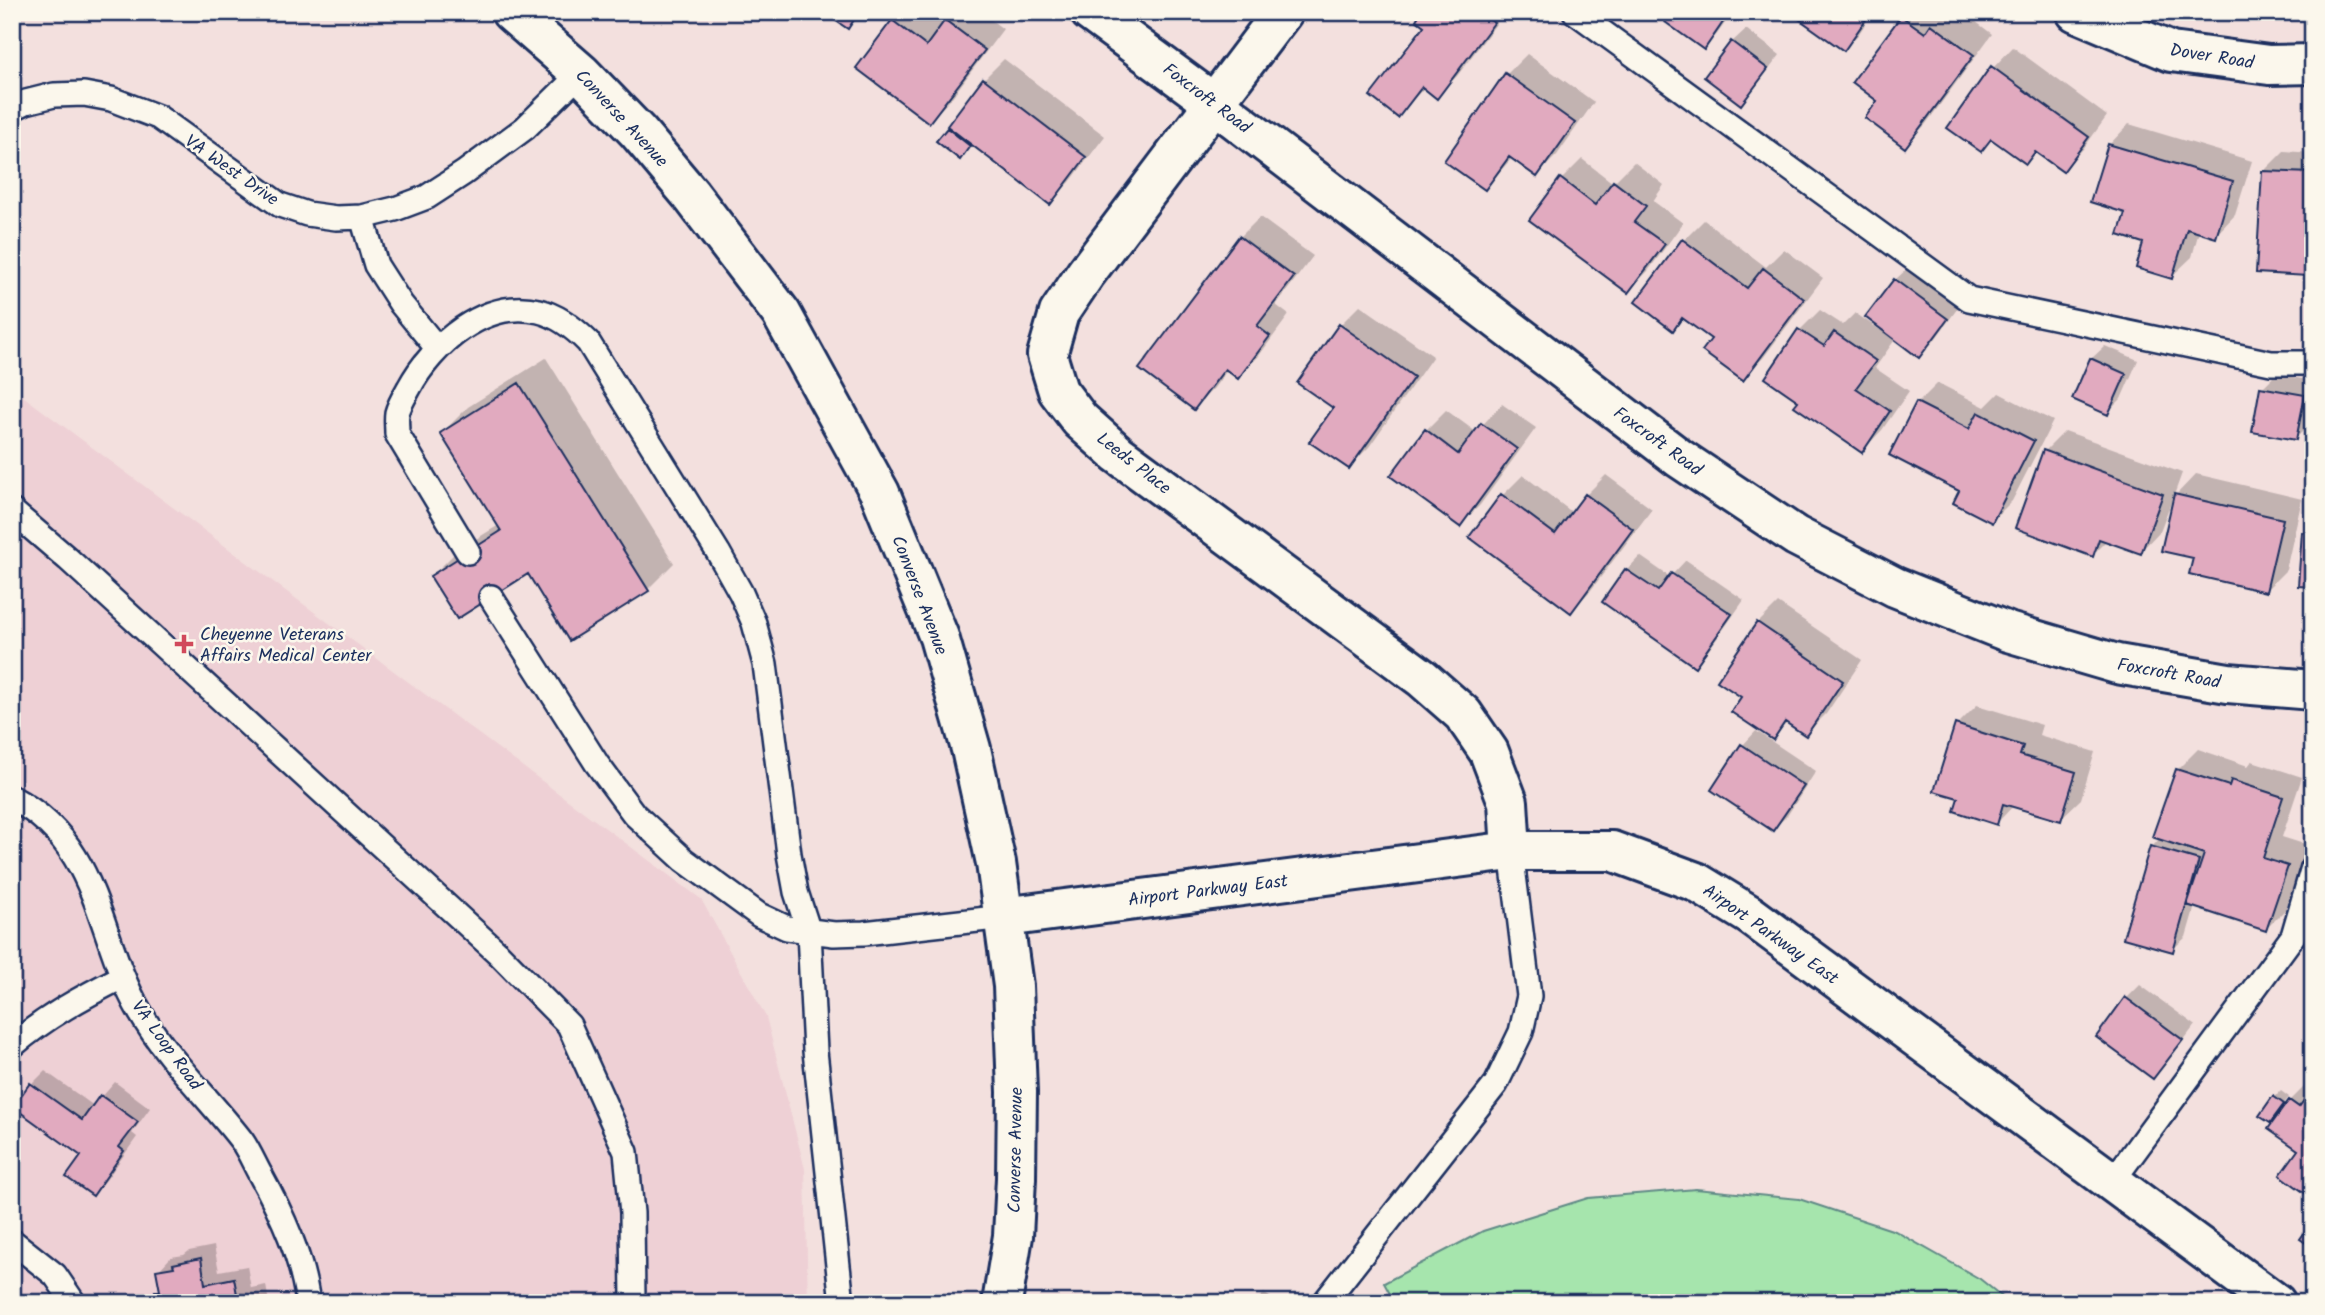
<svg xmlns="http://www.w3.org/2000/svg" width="2325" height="1315" font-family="Kalam,sans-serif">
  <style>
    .built { fill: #eed0d5 }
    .green { fill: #a6e5ad; stroke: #608a86; stroke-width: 2 }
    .shadow { fill: #0003 }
    .building { fill: #e1aabf; stroke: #1b2f5e; stroke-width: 2 }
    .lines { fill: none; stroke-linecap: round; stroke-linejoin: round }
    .lane-casing { stroke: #1b2f5e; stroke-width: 28 }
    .street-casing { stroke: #1b2f5e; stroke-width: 44 }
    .secondary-casing { stroke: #1b2f5e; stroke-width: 44 }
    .lane { stroke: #fbf7ec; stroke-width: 23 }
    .street { stroke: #fbf7ec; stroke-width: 38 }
    .secondary { stroke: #fbf7ec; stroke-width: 38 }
    .poi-dot { fill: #d1495b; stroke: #fbf7ec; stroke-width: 2.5 }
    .labels { text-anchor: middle; stroke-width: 5; stroke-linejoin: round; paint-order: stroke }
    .street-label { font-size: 18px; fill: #1b2f5e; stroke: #fbf7ec }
    .poi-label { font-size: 18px; fill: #1b2f5e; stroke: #fbf7ec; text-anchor: start }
  </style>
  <rect width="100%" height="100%" fill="#f3e0de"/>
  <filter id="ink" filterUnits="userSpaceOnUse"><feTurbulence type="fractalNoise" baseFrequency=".0143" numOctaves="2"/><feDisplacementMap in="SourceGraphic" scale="14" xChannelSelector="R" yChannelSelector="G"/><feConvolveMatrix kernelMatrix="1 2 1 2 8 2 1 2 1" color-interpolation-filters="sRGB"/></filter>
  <g filter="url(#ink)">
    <!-- built -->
    <path class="built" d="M12,388l689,511 65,118 39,152 3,134h-796z"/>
    <!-- green -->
    <path class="green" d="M1696,1189l103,10 96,32 85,48 30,24h-615l-11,-20 99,-52 105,-33z"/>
    <!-- shadow -->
    <path class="shadow" d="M795,12h15l-6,6z
      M903,12h25l16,12 12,-12h25l22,17 -54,72 -20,20 -35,-100z
      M1423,12h82l-48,64 -20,20 -12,-9 -27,28 28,-90z
      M1674,12h59l-16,22 -13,14z
      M1792,12h81l-15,23 -14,13z
      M1907,12h56l29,22 -67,91 -20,20 -25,-45 -25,-19z
      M1746,29l34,26 -26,34 -13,13 -9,-60z
      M2013,47l94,69 -24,33 -20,20 -26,-18 -11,11 -33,-24 -12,12 12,-82z
      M1527,54l67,48 -37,53 -20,20 -25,-17 -27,30 22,-114z
      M1004,59l101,77 -35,46 -20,20 -78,-59 -12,14 -21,-16 45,-62z
      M2129,124l123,37 -17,54 -20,21 -16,-5 -7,26 -21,20 -44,-65 -18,-67z
      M2284,151l29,2v116l-5,5 -44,-103z
      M1582,159l31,24 21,-21 30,23 -11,16 30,22 -35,48 -20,20 -96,-71 30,-41z
      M1260,217l53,39 -37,49 13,10 -31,42 -20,20 -10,-8 -14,19 -20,20 46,-171z
      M1704,220l62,47 18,-18 39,29 -60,80 -21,20 -29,-39 -29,-22 -11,11 -35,-26 46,-62z
      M1909,267l51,38 -27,37 -14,13 -23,-17 -21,30 34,23 -27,39 -20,21 -61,-50 -34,-23 33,-48 20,-20 23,15 12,-12 25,17 15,-50z
      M1360,305l73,51 -64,91 -20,20 -14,-60 5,-82z
      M2105,346l33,14 -17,39 -13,13 -17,-53z
      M546,358l128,205 -26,26 -120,-18 -96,5 26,-26 41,-25 -57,-92 26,-26z
      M2276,374l37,7v25l-4,19 -13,13 -34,-50z
      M1938,383l47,24 14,-14 54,28 -41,80 -20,20 -30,-31 -44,-87z
      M1502,404l34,24 -56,77 -20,20 -34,-95 20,-20 30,22z
      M2065,431l117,42 -9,25 23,-24 106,25 -16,71 -20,20 -71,-33 -21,-57h-2l-12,31 -20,21 -33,-12 -15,15 -47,-104z
      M1523,475l50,38 13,-18 20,-20 46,34 -61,81 -20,21 -99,-75 31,-41z
      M2313,524v61l-9,-52z
      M1640,556l30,21 16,-17 58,40 -36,51 -13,13 -91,-62 23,-32z
      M1778,603l84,57 -36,54 -20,20 -18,-12 -16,16 -28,-41 14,-74z
      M1977,705l65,20 -3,10 56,17 -14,47 -21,20 -46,-14 -17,18 -40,-98z
      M1756,731l60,40 -29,45 -14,13 -60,-40 30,-44z
      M2198,749l50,17 4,-5 50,16 -20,60 25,8 -21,64 -20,20 -71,-23 -9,31 -14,13 -20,-103 8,-9 17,-68z
      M2140,985l55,40 -29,39 -13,13 -55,-41 29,-38z
      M45,1071l49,35 21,-24 35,26 -18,25 5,4 -31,43 -13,14 -10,-38 -51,-72z
      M2310,1081l3,1v115l-23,-96z
      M2281,1091l8,6 -13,17 -1,-17z
      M214,1246l5,25 28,-5 4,22 15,-3 3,18h-110l-2,-11 4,-4 -3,-17 13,-14 13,-2 5,-4z
      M1264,1293l13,9v1h-22z"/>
    <!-- building -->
    <path class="building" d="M823,12h36l-11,17z
      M1421,12h59l14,11 -57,76 -15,-12 -24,31 -28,-22 54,-70 -8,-6z
      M1671,12h59l-26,38 -39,-28z
      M1789,12h82l-27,39z
      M1901,16l24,17 6,-9 43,31 -69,93 -40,-30 12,-17 -25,-19z
      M892,20l34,26 19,-26 40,30 -56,73 -73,-55z
      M1731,41l37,28 -27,36 -37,-28z
      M1991,66l98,71 -26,35 -28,-20 -9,12 -35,-25 -10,13 -34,-24z
      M1505,73l70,50 -38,54 -28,-20 -24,33 -41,-29z
      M983,78l103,79 -36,48 -103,-79z
      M947,128l23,18 -10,14 -24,-19z
      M2108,144l125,37 -17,57 -29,-9 -15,50 -36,-11 7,-25 -25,-8 7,-22 -35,-11z
      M2262,171l51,2v57l-2,-1 -3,47 -52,-3z
      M1560,178l35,27 18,-24 33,25 -12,16 31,22 -37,49 -99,-73z
      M1239,236l55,41 -37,49 13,10 -32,43 -13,-10 -31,41 -55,-41z
      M1682,239l65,49 16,-20 41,31 -61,82 -41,-30 9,-12 -29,-21 -9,13 -38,-29z
      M1894,279l54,40 -29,39 -54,-41z
      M1339,324l75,53 -65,92 -40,-27 24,-34 -36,-25z
      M1798,329l26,17 10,-14 42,29 -20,27 34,23 -28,42 -68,-47 4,-5 -33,-23z
      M2090,358l36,16 -18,41 -36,-16z
      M519,383l130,208 -80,50 -41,-67 -71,45 -27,-43 71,-45 -61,-98z
      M2260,387l45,8 -9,45 -44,-8z
      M1916,402l53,27 9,-17 56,29 -42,82 -39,-20 6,-12 -70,-36z
      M1481,423l36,26 -57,78 -70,-51 35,-47 33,25z
      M2043,450l120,44 -22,60 -42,-15 -6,18 -78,-29z
      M1501,494l54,40 30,-40 48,35 -62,84 -102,-76z
      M2174,494l109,25 -17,73 -77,-18 4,-16 -32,-7z
      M2302,532l11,1v54l-15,-1z
      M1625,569l33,22 13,-18 61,41 -37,53 -93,-65z
      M1757,622l86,59 -37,55 -21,-14 -12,18 -42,-28 10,-15 -24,-16z
      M1955,724l68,22 -3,9 56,17 -15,49 -58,-17 -6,21 -43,-14 4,-13 -24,-7z
      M1741,744l63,42 -31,45 -62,-41z
      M2176,769l53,17 2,-6 52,17 -20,61 25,8 -22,65 -79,-26 17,-51 -52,-17z
      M2150,846l49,14 -26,92 -50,-14z
      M2125,997l58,43 -30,39 -57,-42z
      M30,1083l52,37 18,-25 38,27 -19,25 5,4 -31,45 -27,-19 15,-21 -68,-49z
      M2313,1088v111l-33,-24 18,-25 -30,-21 21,-29 10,7z
      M2273,1096l11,8 -14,19 -11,-7z
      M2312,1222l1,1v25l-13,-9z
      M201,1258l4,26 29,-6 4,22 15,-2 1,5h-97l-2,-12h5l-4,-21 18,-3 -1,-3z"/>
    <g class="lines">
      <!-- lane casing -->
      <g class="lane-casing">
        <path id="lane" d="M1575,12l394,287 302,64h42
          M12,109l14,-7 28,-7 30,-1 27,5 47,18 122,88 27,9 29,4 26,-1 33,-8 32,-12 37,-24 61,-45 56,-55
          M362,217l14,48 25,39 36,44
          M12,511l56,48 429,393 72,73 57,127 6,61 1,90
          M468,552l-71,-118c0,-7 -1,-15 0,-21 2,-8 8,-18 12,-25 23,-43 76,-90 130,-77 20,5 35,17 49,31l130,210 23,41 13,30 11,41 24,190 7,38 13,40 6,119 27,252
          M491,597l106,167 37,50 50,46 75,55 28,13 47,6 30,-1 140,-16
          M12,798c89,46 84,138 128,214 27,47 69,86 102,129 7,10 12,22 18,33 22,40 42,83 48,129
          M12,1046c34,-29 70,-49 110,-69
          M2112,1182l181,-246 20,-69
          M12,1241l43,34 19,28
          M1324,1303l172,-219 25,-52 8,-36 -18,-145"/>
      </g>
      <!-- street casing -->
      <g class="street-casing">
        <path id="street" d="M1090,12l125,92 464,354 117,78 99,51 113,45 109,32 111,19 85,7
          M1283,12l-197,261 -27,40 -12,42 11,36 22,29 38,34 304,224 41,36 26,38 19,50 3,49
          M2076,12l95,40 98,13 44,-1"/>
      </g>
      <!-- secondary casing -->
      <g class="secondary-casing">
        <path id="secondary" d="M511,12l70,61 57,59 53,63 90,118 99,180 59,144 32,112 25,114 17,123 4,106 -1,86 -3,58 -11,67
          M1004,917l507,-66h101l84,31 54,33 526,388"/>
      </g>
      <!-- lane -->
      <use href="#lane" class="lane"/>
      <!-- street -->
      <use href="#street" class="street"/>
      <!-- secondary -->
      <use href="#secondary" class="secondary"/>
    </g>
  </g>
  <!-- markers -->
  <path class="poi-dot" d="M180.5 633.5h7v7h7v7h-7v7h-7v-7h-7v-7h7z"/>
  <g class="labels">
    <!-- street labels -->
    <g class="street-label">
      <text transform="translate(2212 56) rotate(9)" y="6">Dover Road</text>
      <text transform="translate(1207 98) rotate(37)" y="6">Foxcroft Road</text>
      <text transform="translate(622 118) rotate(47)" y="6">Converse Avenue</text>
      <text transform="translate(232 170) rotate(35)" y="6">VA West Drive</text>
      <text transform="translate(1658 441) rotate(36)" y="6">Foxcroft Road</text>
      <text transform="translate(1134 463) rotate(38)" y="6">Leeds Place</text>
      <text transform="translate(920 595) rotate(69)" y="6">Converse Avenue</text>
      <text transform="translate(2169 673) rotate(10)" y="6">Foxcroft Road</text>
      <text transform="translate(1208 890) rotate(-7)" y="6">Airport Parkway East</text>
      <text transform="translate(1771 934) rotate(35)" y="6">Airport Parkway East</text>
      <text transform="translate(167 1045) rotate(54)" y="6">VA Loop Road</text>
      <text transform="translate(1015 1150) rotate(-89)" y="6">Converse Avenue</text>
    </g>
    <!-- poi labels -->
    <g class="poi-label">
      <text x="200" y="640">Cheyenne Veterans<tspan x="200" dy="21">Affairs Medical Center</tspan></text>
    </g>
  </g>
  <!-- margin -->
  <rect width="2325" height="1315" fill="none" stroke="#fbf7ec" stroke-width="42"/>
  <rect x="21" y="21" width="2283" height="1273" fill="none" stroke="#1b2f5e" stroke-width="2.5" filter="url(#ink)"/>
</svg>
